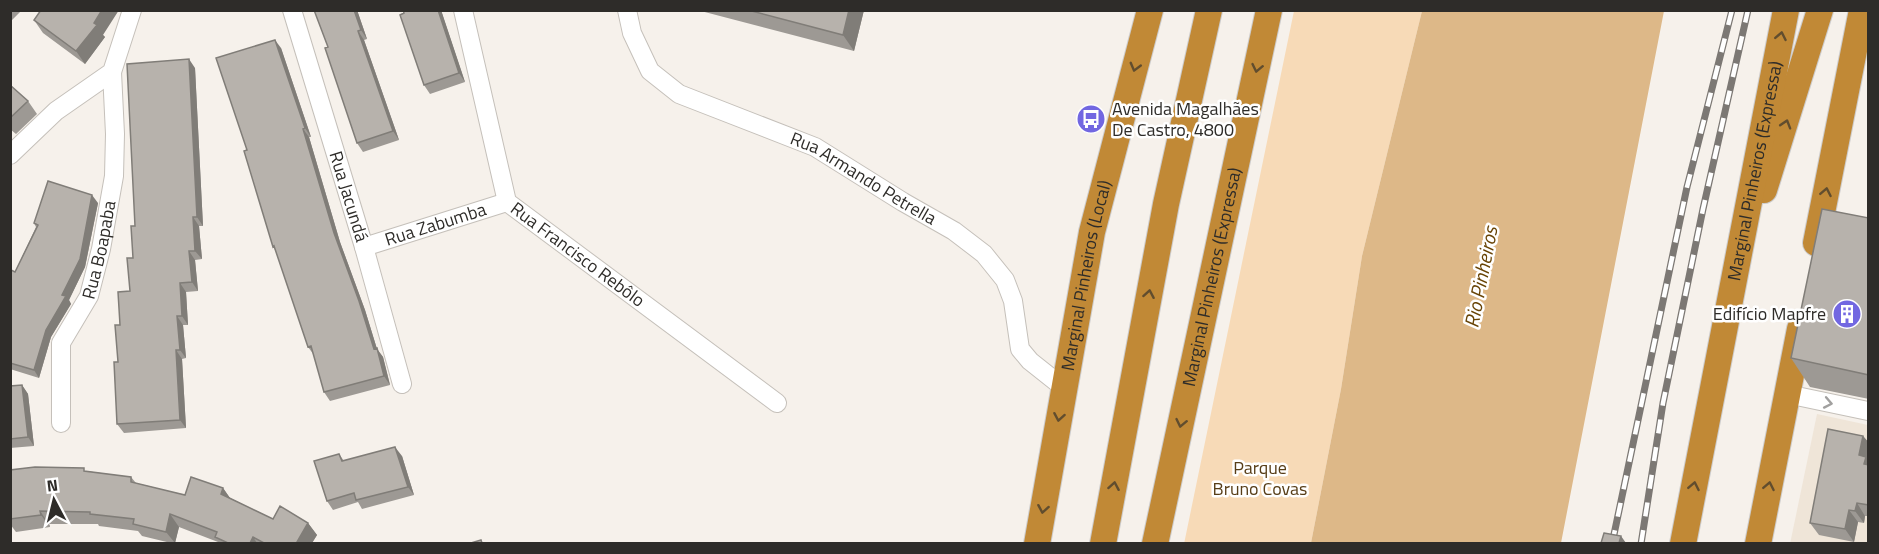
<svg xmlns="http://www.w3.org/2000/svg" width="1879" height="554" font-family="'Titillium Web',sans-serif">
  <style>
    .built { fill: #efe5d8 }
    .green { fill: #f7dab7 }
    .water { fill: #ddb888 }
    .lines { fill: none; stroke-linecap: round; stroke-linejoin: round }
    .minor-casing { stroke: #c5c0ba; stroke-width: 20 }
    .highway-casing { stroke: #cdcccc; stroke-width: 28 }
    .minor { stroke: #fff; stroke-width: 18 }
    .highway { stroke: #c18936; stroke-width: 26 }
    .rail-casing { stroke: #7c7874; stroke-width: 7 }
    .rail { stroke: #fff; stroke-width: 4.5; stroke-dasharray: 14; stroke-linecap: butt }
    .wall { fill: #9d9994 }
    .shaded-wall { fill: #807d78 }
    .building { fill: #b7b2ac; stroke: #807d78; stroke-width: 1.5 }
    .oneway { stroke: #614d2e }
    .oneway2 { stroke: #a1a09f }
    .labels { text-anchor: middle; stroke-width: 5; stroke-linejoin: round; paint-order: stroke }
    .poi-label { font-size: 18px; fill: #2e2c29; stroke: #fff; text-anchor: start }
    .street-label { font-size: 18px; fill: #2e2c29; stroke: #fff }
    .park-label { font-size: 18px; fill: #573d17; stroke: #fff }
    .water-label { font-size: 20px; font-style: italic; fill: #684406; stroke: #fff }
  </style>
  <rect width="100%" height="100%" fill="#f6f1eb"/>
  <!-- built -->
  <path class="built" d="M1817,414l51,11v118l-78,1z"/>
  <!-- green -->
  <path class="green" d="M1294,11h128l-60,245 -21,133 -30,154 -127,1z"/>
  <!-- water -->
  <path class="water" d="M1422,11h242l-103,532h-250l30,-154 21,-133z"/>
  <g class="lines">
    <!-- minor casing -->
    <g class="minor-casing">
      <g id="minor">
        <path id="s1" d="M292,10l72,237 38,137"/>
        <path id="s2" d="M463,10l44,192 270,201"/>
        <path id="s3" d="M627,10l5,23 18,38 29,23 136,53 88,55 51,29 30,23 21,26 8,21 7,48 10,12 34,27"/>
        <path d="M10,155l46,-44 56,-39 20,-62"/>
        <path id="s4" d="M364,247l143,-45"/>
        <path d="M1787,394l81,17"/>
        <path id="s5" d="M61,423v-80l28,-47 12,-47 13,-73 1,-42 -3,-62"/>
      </g>
    </g>
    <!-- highway casing -->
    <g class="highway-casing">
      <g id="highway">
        <path d="M1764,190l56,-180"/>
        <path d="M1816,243l46,-233"/>
        <path id="s6" d="M1037,544l55,-312 58,-222"/>
        <path d="M1103,544l63,-340 43,-194"/>
        <path id="s7" d="M1155,544l114,-534"/>
        <path id="s8" d="M1683,544l103,-534"/>
        <path d="M1758,544l42,-215"/>
      </g>
    </g>
    <!-- minor -->
    <use href="#minor" class="minor"/>
    <!-- highway -->
    <use href="#highway" class="highway"/>
    <!-- rail casing -->
    <g class="rail-casing">
      <path id="rail" d="M1612,544l75,-357 45,-177
        M1641,544l22,-141 40,-194 45,-199"/>
    </g>
    <!-- rail -->
    <use href="#rail" class="rail"/>
  </g>
  <!-- wall -->
  <path class="wall" d="M10,10h12l-12,12z
    M314,10h43l10,29 -3,1 35,100 -36,12 -6,-9 -29,-96z
    M441,10l24,72 -35,12 -6,-9z
    M697,10h167l-10,41z
    M34,20l69,15 2,2 -20,27 -42,-31z
    M281,48l30,89h-2l31,105 25,68 12,39 6,8 7,28 -60,16 -6,-9 -10,-37 -6,-8 -32,-96 -3,-4 -26,-97z
    M195,68l8,158h-4l3,33 -7,1 3,31 -12,1 2,33h-5l3,33 -4,1 4,69 -62,5 -7,-9 1,-62 2,-37 10,-34 3,-33 2,-32z
    M10,85l18,16 9,13 -21,20 -6,-5z
    M98,203l-13,64 -16,33 2,4 -20,33 -12,41 -29,-9v-98l5,1 21,-45 -2,-4z
    M1869,218v181l-59,-12 -19,-29z
    M22,385l6,9 6,52 -24,2v-62z
    M1863,436l6,7v73h-4l-1,7 -6,-1 -4,20 -35,-7 -9,-12z
    M339,454l5,7 58,-5 12,39 -52,14 -4,-7 -25,8 -6,-9z
    M86,471l45,6 5,6 49,12 38,-7 7,10 43,21 35,4 9,12 -5,8h-93l-1,-1 -39,-15 -4,16h-4l-29,-7 -4,-5 -39,-5 -1,-2h-49l1,3 -34,5 -6,-8v-5z"/>
  <!-- shaded-wall -->
  <path class="shaded-wall" d="M102,10h17l-16,25 2,2 -20,27 -9,-13z
    M354,10h3l10,29 -6,-9z
    M438,10h3l24,72 -6,-9z
    M849,10h15l-10,41 -11,-16z
    M358,31l6,9 35,100 -6,-9z
    M275,40l6,8 30,89 -6,-9z
    M189,59l6,9 8,158 -6,-9z
    M303,129l6,8 31,105 25,68 12,39 6,8 7,28 -6,-9 -10,-27 -40,-116z
    M92,195l6,8 -13,64 -16,33 2,4 -20,33 -12,41 -5,-8 12,-40z
    M193,217l6,9 3,33 -7,-8z
    M189,251l6,9 3,31 -6,-9z
    M180,283l6,9 2,33 -6,-9z
    M177,316l6,9 3,33 -6,-8z
    M176,350l6,9 4,69 -6,-8z
    M22,385l6,9 6,52 -6,-9z
    M1863,436l6,7v27l-10,-15z
    M395,447l7,9 12,39 -6,-8z
    M223,488l9,13 -11,-7z
    M1857,503l8,13 -1,7 -9,-12z
    M1849,510l9,12 -4,20 -9,-13z
    M40,511l9,13 1,3 -9,-12z
    M170,514l9,13 -4,16 -9,-11z
    M308,523l9,12 -5,8h-14l-1,-1z
    M1621,536l5,7h-7z
    M253,537l4,6h-7z"/>
  <!-- building -->
  <path class="building" d="M41,10h61l-8,13 3,2 -21,26 -42,-31z
    M314,10h40l7,20 -3,1 35,100 -36,12 -32,-95 3,-1z
    M403,10h35l21,63 -35,12 -24,-70 4,-2z
    M748,10h101l-6,25z
    M275,40l30,88 -2,1 31,104 25,68 15,48 3,-1 7,28 -60,16 -13,-46 -3,1 -34,-101 -1,1 -29,-96 3,-1 -31,-92z
    M189,59l8,158h-4l2,34h-6l3,31 -12,1 2,33h-5l3,34h-4l4,70 -63,4 -3,-62h4l-3,-37h5l-2,-33 12,-1 -3,-33h6l-2,-32h4l-8,-162z
    M10,85l18,16 -18,17z
    M48,181l44,14 -12,64 -18,36 4,1 -20,34 -12,40 -24,-7v-92l1,-1 4,2 23,-47 -4,-2z
    M1822,209l47,9v157l-78,-17z
    M22,385l6,52 -18,2v-53z
    M1828,429l35,7 -4,19 7,2 -2,7 5,1v40l-12,-2 -2,8 -6,-1 -4,19 -35,-6z
    M395,447l13,40 -52,13 -2,-7 -27,8 -13,-40 25,-7 3,7z
    M35,467l49,1v3l47,6v5l54,13 6,-18 32,11 -2,6 52,25 7,-13 28,17 -11,19 2,1h-35l-11,-6 -3,6h-22l-13,-6 2,-5 -47,-18 -4,18 -33,-8 1,-5 -44,-5v-2l-50,-1 1,4 -31,4v-49z
    M1604,533l17,3 -2,7h-18z
    M481,540l1,3h-11z"/>
  <!-- one-way arrows -->
  <defs><path id="oneway-chevron" d="M-2-3.5L2.5 0L-2 3.5" fill="none" stroke-width="1.6" stroke-linecap="round" stroke-linejoin="round" transform="scale(1.5)"/></defs>
  <g class="oneway">
    <use href="#oneway-chevron" transform="translate(1781 36) rotate(-79)"/>
    <use href="#oneway-chevron" transform="translate(1135 67) rotate(105)"/>
    <use href="#oneway-chevron" transform="translate(1257 68) rotate(102)"/>
    <use href="#oneway-chevron" transform="translate(1786 124) rotate(-73)"/>
    <use href="#oneway-chevron" transform="translate(1826 192) rotate(-79)"/>
    <use href="#oneway-chevron" transform="translate(1149 294) rotate(-80)"/>
    <use href="#oneway-chevron" transform="translate(1059 417) rotate(100)"/>
    <use href="#oneway-chevron" transform="translate(1181 423) rotate(102)"/>
    <use href="#oneway-chevron" transform="translate(1114 486) rotate(-80)"/>
    <use href="#oneway-chevron" transform="translate(1694 486) rotate(-79)"/>
    <use href="#oneway-chevron" transform="translate(1769 486) rotate(-79)"/>
    <use href="#oneway-chevron" transform="translate(1043 509) rotate(100)"/>
  </g>
  <use class="oneway2" href="#oneway-chevron" transform="translate(1828 403) rotate(11)"/>
  <!-- icons -->
  <defs>
    <g id="bus-disc" transform="scale(1.5)"><circle r="9.5" fill="#7267e1" stroke="#fff"/><path d="M-5-6H5V4H4V6H2V4H-2V6H-4V4H-5ZM-3.5-4V0h7V-4ZM-3.5 1.2v1.5H-2V1.2ZM2 1.2v1.5H3.5V1.2Z" fill="#fff"/></g>
    <g id="building-disc" transform="scale(1.5)"><circle r="9.5" fill="#7267e1" stroke="#fff"/><path d="M-4-6H4V6H1V3H-1V6H-4ZM-2.5-4.3h1.7v1.8h-1.7ZM.8-4.3h1.7v1.8H.8ZM-2.5-1h1.7V.8h-1.7ZM.8-1h1.7V.8H.8Z" fill="#fff"/></g>
  </defs>
  <g fill-rule="evenodd">
    <use href="#bus-disc" x="1091" y="119"/>
    <use href="#building-disc" x="1847" y="314"/>
  </g>
  <g class="labels">
    <!-- poi labels -->
    <g class="poi-label">
      <text x="1112" y="115">Avenida Magalhães<tspan x="1112" dy="21">De Castro, 4800</tspan></text>
      <text x="1826" y="320" text-anchor="end">Edifício Mapfre</text>
    </g>
    <!-- street labels -->
    <g class="street-label">
      <text dy="6" stroke="none"><textPath href="#s8" startOffset="380">Marginal Pinheiros (Expressa)</textPath></text>
      <text dy="6" stroke="none"><textPath href="#s3" startOffset="306">Rua Armando Petrella</textPath></text>
      <text dy="6" stroke="none"><textPath href="#s1" startOffset="195">Rua Jacundá</textPath></text>
      <text dy="6" stroke="none"><textPath href="#s4" startOffset="75">Rua Zabumba</textPath></text>
      <text dy="6" stroke="none"><textPath href="#s5" startOffset="182">Rua Boapaba</textPath></text>
      <text dy="6" stroke="none"><textPath href="#s2" startOffset="285">Rua Francisco Rebôlo</textPath></text>
      <text dy="6" stroke="none"><textPath href="#s6" startOffset="273">Marginal Pinheiros (Local)</textPath></text>
      <text dy="6" stroke="none"><textPath href="#s7" startOffset="273">Marginal Pinheiros (Expressa)</textPath></text>
    </g>
    <!-- park labels -->
    <g class="park-label">
      <text x="1260" y="474">Parque<tspan x="1260" dy="21">Bruno Covas</tspan></text>
    </g>
    <!-- water labels -->
    <g class="water-label">
      <text transform="translate(1481 277) rotate(-79)" y="7">Rio Pinheiros</text>
    </g>
  </g>
  <!-- border -->
  <rect width="1879" height="554" fill="none" stroke="#2e2c29" stroke-width="24"/>
  <!-- north arrow -->
  <g transform="translate(54 500) rotate(353)" stroke="#ffffff" stroke-width="4.5" paint-order="stroke">
  <path d="M0-4.5L10 22L0 15L-10 22Z" fill="#2e2c29"/>
  <text y="-9" font-size="16" font-weight="bold" text-anchor="middle" fill="#2e2c29">N</text>
  </g>
</svg>
